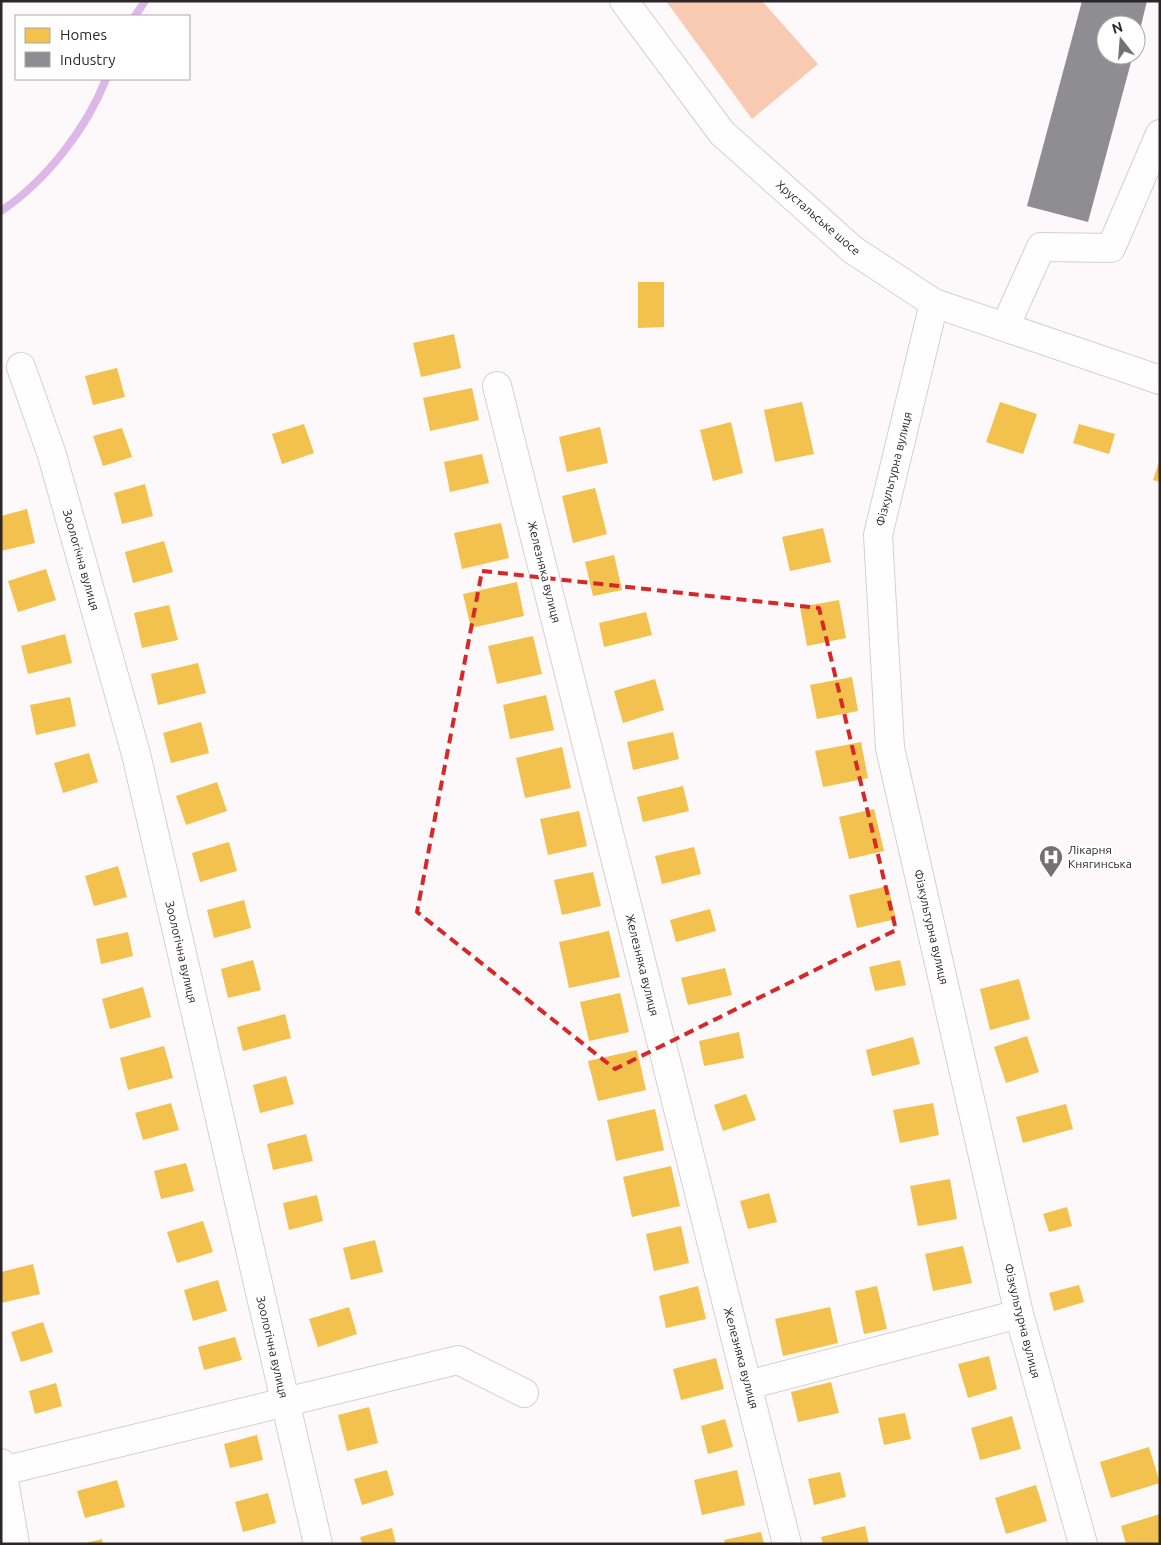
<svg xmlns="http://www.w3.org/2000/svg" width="1161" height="1545" font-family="Ubuntu,sans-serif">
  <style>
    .forest { fill: #f9cab2 }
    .homes { fill: #f2c14e }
    .industry { fill: #8d8d92 }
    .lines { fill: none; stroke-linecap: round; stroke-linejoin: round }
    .stream { stroke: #dcb7e8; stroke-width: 8 }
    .minor-casing { stroke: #d4d0d1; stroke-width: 30 }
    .minor { stroke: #fffefe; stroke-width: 28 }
    .marked { fill: none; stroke: #d62828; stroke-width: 4; stroke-dasharray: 10 6; stroke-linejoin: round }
    .labels { text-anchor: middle; stroke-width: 5; stroke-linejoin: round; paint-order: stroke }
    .street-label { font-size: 12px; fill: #2c2628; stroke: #fff }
    .poi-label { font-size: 12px; fill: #2c2628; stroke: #fff; text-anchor: start }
  </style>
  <rect width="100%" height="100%" fill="#fdf8f9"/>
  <!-- forest -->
  <path class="forest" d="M666,1h96l56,63 -66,55z"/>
  <!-- homes -->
  <path class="homes" d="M638,282h26v45l-26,1z
    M454,334l7,34 -40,9 -8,-34z
    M117,368l8,29 -32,8 -8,-29z
    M472,388l7,32 -49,11 -7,-33z
    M802,402l12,52 -39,8 -11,-52z
    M1000,402l37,12 -14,40 -37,-12z
    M731,422l12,51 -30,8 -13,-51z
    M304,424l10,29 -32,11 -10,-30z
    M1079,424l36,10 -6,20 -36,-11z
    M600,427l8,36 -41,9 -8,-35z
    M122,428l10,29 -29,9 -10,-30z
    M482,454l7,29 -39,9 -6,-30z
    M1160,459v23l-7,-2z
    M145,484l8,32 -31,8 -8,-31z
    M595,488l12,46 -34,9 -11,-47z
    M27,509l8,34 -34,8v-35z
    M501,523l8,35 -47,11 -8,-36z
    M823,528l8,34 -41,9 -8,-34z
    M164,541l9,31 -40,11 -8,-31z
    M614,555l8,35 -29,6 -8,-34z
    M46,569l10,31 -38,12 -10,-31z
    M517,582l7,34 -53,12 -8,-34z
    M839,600l7,38 -39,8 -7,-39z
    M169,605l9,35 -36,8 -8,-35z
    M646,612l6,23 -48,12 -5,-24z
    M65,634l7,29 -44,11 -7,-28z
    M533,636l9,38 -45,10 -9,-38z
    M198,663l8,30 -48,12 -7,-31z
    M852,677l6,34 -41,8 -7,-34z
    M655,679l9,31 -41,13 -9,-32z
    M546,695l8,35 -44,9 -7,-34z
    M70,697l6,29 -40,9 -6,-30z
    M201,722l8,31 -38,10 -8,-30z
    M673,732l6,27 -46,11 -6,-28z
    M861,742l7,36 -45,9 -8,-36z
    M562,747l9,41 -46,10 -9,-40z
    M89,753l9,29 -35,11 -9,-30z
    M217,782l10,29 -41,14 -10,-29z
    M683,786l6,25 -46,11 -6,-25z
    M874,809l10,42 -35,8 -10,-42z
    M579,811l8,35 -39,9 -8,-36z
    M229,842l8,29 -37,11 -8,-29z
    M694,847l7,27 -39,10 -7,-28z
    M118,866l9,31 -33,9 -9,-30z
    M593,872l8,34 -39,9 -8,-35z
    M888,886l8,33 -39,9 -8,-33z
    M244,900l7,28 -37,10 -7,-28z
    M710,909l6,22 -40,11 -6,-22z
    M609,931l11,46 -51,11 -10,-46z
    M128,932l5,24 -32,8 -5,-25z
    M253,960l8,30 -33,8 -7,-29z
    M900,960l6,25 -31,6 -6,-24z
    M725,968l7,27 -44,10 -7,-27z
    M1019,979l11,40 -40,11 -10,-41z
    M143,987l8,30 -41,12 -8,-30z
    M620,993l9,39 -40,9 -9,-39z
    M285,1014l6,24 -48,13 -6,-24z
    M739,1032l5,26 -40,8 -5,-25z
    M1027,1036l12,36 -33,11 -12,-36z
    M913,1037l7,27 -48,12 -6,-26z
    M164,1046l9,32 -45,12 -8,-32z
    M637,1050l9,40 -48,11 -10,-40z
    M286,1076l8,28 -34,9 -7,-28z
    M746,1094l10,26 -33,11 -9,-26z
    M171,1103l8,27 -36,10 -8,-27z
    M933,1103l6,32 -39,8 -7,-33z
    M1066,1104l7,25 -50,14 -7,-26z
    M655,1109l9,41 -48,11 -9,-41z
    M306,1134l7,27 -40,9 -6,-26z
    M186,1163l8,28 -33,8 -7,-28z
    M671,1166l9,40 -48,11 -9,-40z
    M950,1179l7,40 -39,7 -8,-40z
    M769,1193l8,29 -29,7 -8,-28z
    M317,1195l6,26 -34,9 -6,-27z
    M1067,1207l5,19 -23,6 -6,-18z
    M203,1221l10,31 -36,11 -10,-31z
    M681,1226l8,37 -35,8 -8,-37z
    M375,1240l8,32 -32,8 -8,-32z
    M963,1246l9,37 -39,8 -8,-37z
    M33,1264l7,30 -39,9v-31z
    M218,1280l9,31 -34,10 -9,-31z
    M1079,1285l5,17 -30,9 -5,-18z
    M698,1286l8,33 -40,9 -7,-32z
    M877,1286l10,43 -23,5 -9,-43z
    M349,1307l8,27 -39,13 -9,-28z
    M830,1307l8,36 -55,13 -8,-37z
    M43,1322l10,30 -32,10 -10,-30z
    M235,1337l7,23 -38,10 -6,-23z
    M989,1356l8,33 -29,9 -10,-34z
    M716,1358l8,31 -43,11 -8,-31z
    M831,1382l8,31 -41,9 -7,-30z
    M56,1383l6,23 -27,8 -6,-23z
    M369,1407l9,36 -31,8 -9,-36z
    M905,1413l6,26 -27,6 -6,-27z
    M1012,1416l9,33 -41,11 -9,-32z
    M725,1419l8,28 -25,7 -7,-28z
    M257,1435l6,25 -33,8 -6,-24z
    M1149,1447l11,36 -49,15 -11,-36z
    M387,1470l7,25 -32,10 -8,-26z
    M737,1470l8,35 -43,10 -8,-35z
    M840,1472l6,25 -32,8 -6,-26z
    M117,1480l8,27 -40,11 -8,-27z
    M1036,1485l11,36 -41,13 -11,-36z
    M268,1493l8,30 -33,9 -8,-30z
    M1160,1514v30h-34l-5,-18z
    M865,1526l4,18h-46l-2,-7z
    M392,1528l4,16h-34l-2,-7z
    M761,1532l3,12h-39l-1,-4z
    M102,1539l1,5h-17v-1z"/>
  <!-- industry -->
  <path class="industry" d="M1082,1h65l-10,41 -1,-17h-30v30h27l-45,167 -61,-16z"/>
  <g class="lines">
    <!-- stream -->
    <path class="stream" d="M135,16l10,-15
      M1,211c45,-30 86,-83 105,-132"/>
    <!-- minor casing -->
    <g class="minor-casing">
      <path id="minor" d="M624,1l98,132 131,117 81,53 226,77
        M934,303l-56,232 12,213 129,566 64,230
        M1005,327l36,-80 70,1 49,-114
        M21,367l31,88 84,299 182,790
        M497,386l290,1158
        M748,1385l271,-71
        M1,1463l14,81
        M3,1471l455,-111 66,33"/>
    </g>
    <!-- minor -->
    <use href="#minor" class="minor"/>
  </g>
  <!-- marked area -->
  <path class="marked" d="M482,571l337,37 77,322 -281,139 -198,-157z"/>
  <!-- icons -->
  <defs>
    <g id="hospital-pin" transform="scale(1.25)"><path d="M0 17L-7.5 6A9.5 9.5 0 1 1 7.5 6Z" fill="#757071" stroke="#fff"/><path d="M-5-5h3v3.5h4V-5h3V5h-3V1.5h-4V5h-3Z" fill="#fff"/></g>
  </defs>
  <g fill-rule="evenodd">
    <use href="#hospital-pin" x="1051" y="857"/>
  </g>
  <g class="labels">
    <!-- street labels -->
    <g class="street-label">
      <text transform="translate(818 218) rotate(41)" y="4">Хрустальське шосе</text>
      <text transform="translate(894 469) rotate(-76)" y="4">Фізкультурна вулиця</text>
      <text transform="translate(81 560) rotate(74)" y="4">Зоологічна вулиця</text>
      <text transform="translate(544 572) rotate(76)" y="4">Железняка вулиця</text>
      <text transform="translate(931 927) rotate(77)" y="4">Фізкультурна вулиця</text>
      <text transform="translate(181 952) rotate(77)" y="4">Зоологічна вулиця</text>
      <text transform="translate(642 965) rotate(76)" y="4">Железняка вулиця</text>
      <text transform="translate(1022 1321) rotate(76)" y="4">Фізкультурна вулиця</text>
      <text transform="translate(272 1347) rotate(77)" y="4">Зоологічна вулиця</text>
      <text transform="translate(741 1358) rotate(75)" y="4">Железняка вулиця</text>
    </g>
    <!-- poi labels -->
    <g class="poi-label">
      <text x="1068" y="854">Лікарня<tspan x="1068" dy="14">Княгинська</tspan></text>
    </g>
  </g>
  <!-- border -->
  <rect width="1161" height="1545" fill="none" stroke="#2c2628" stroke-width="5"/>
  <!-- legend -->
  <rect x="15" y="15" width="175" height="65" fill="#ffffff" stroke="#aba8a9"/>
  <rect x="25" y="28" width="25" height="15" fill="#f2c14e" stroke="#aba8a9"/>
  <text x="60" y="40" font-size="15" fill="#2c2628">Homes</text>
  <rect x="25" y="52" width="25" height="15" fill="#8d8d92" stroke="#aba8a9"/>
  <text x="60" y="65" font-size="15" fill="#2c2628">Industry</text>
  <!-- north arrow -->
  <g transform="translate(1121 40) rotate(343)"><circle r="24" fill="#ffffff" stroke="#aba8a9"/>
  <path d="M0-4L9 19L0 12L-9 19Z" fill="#757071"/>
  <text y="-8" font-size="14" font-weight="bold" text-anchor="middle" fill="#2c2628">N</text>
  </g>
</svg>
